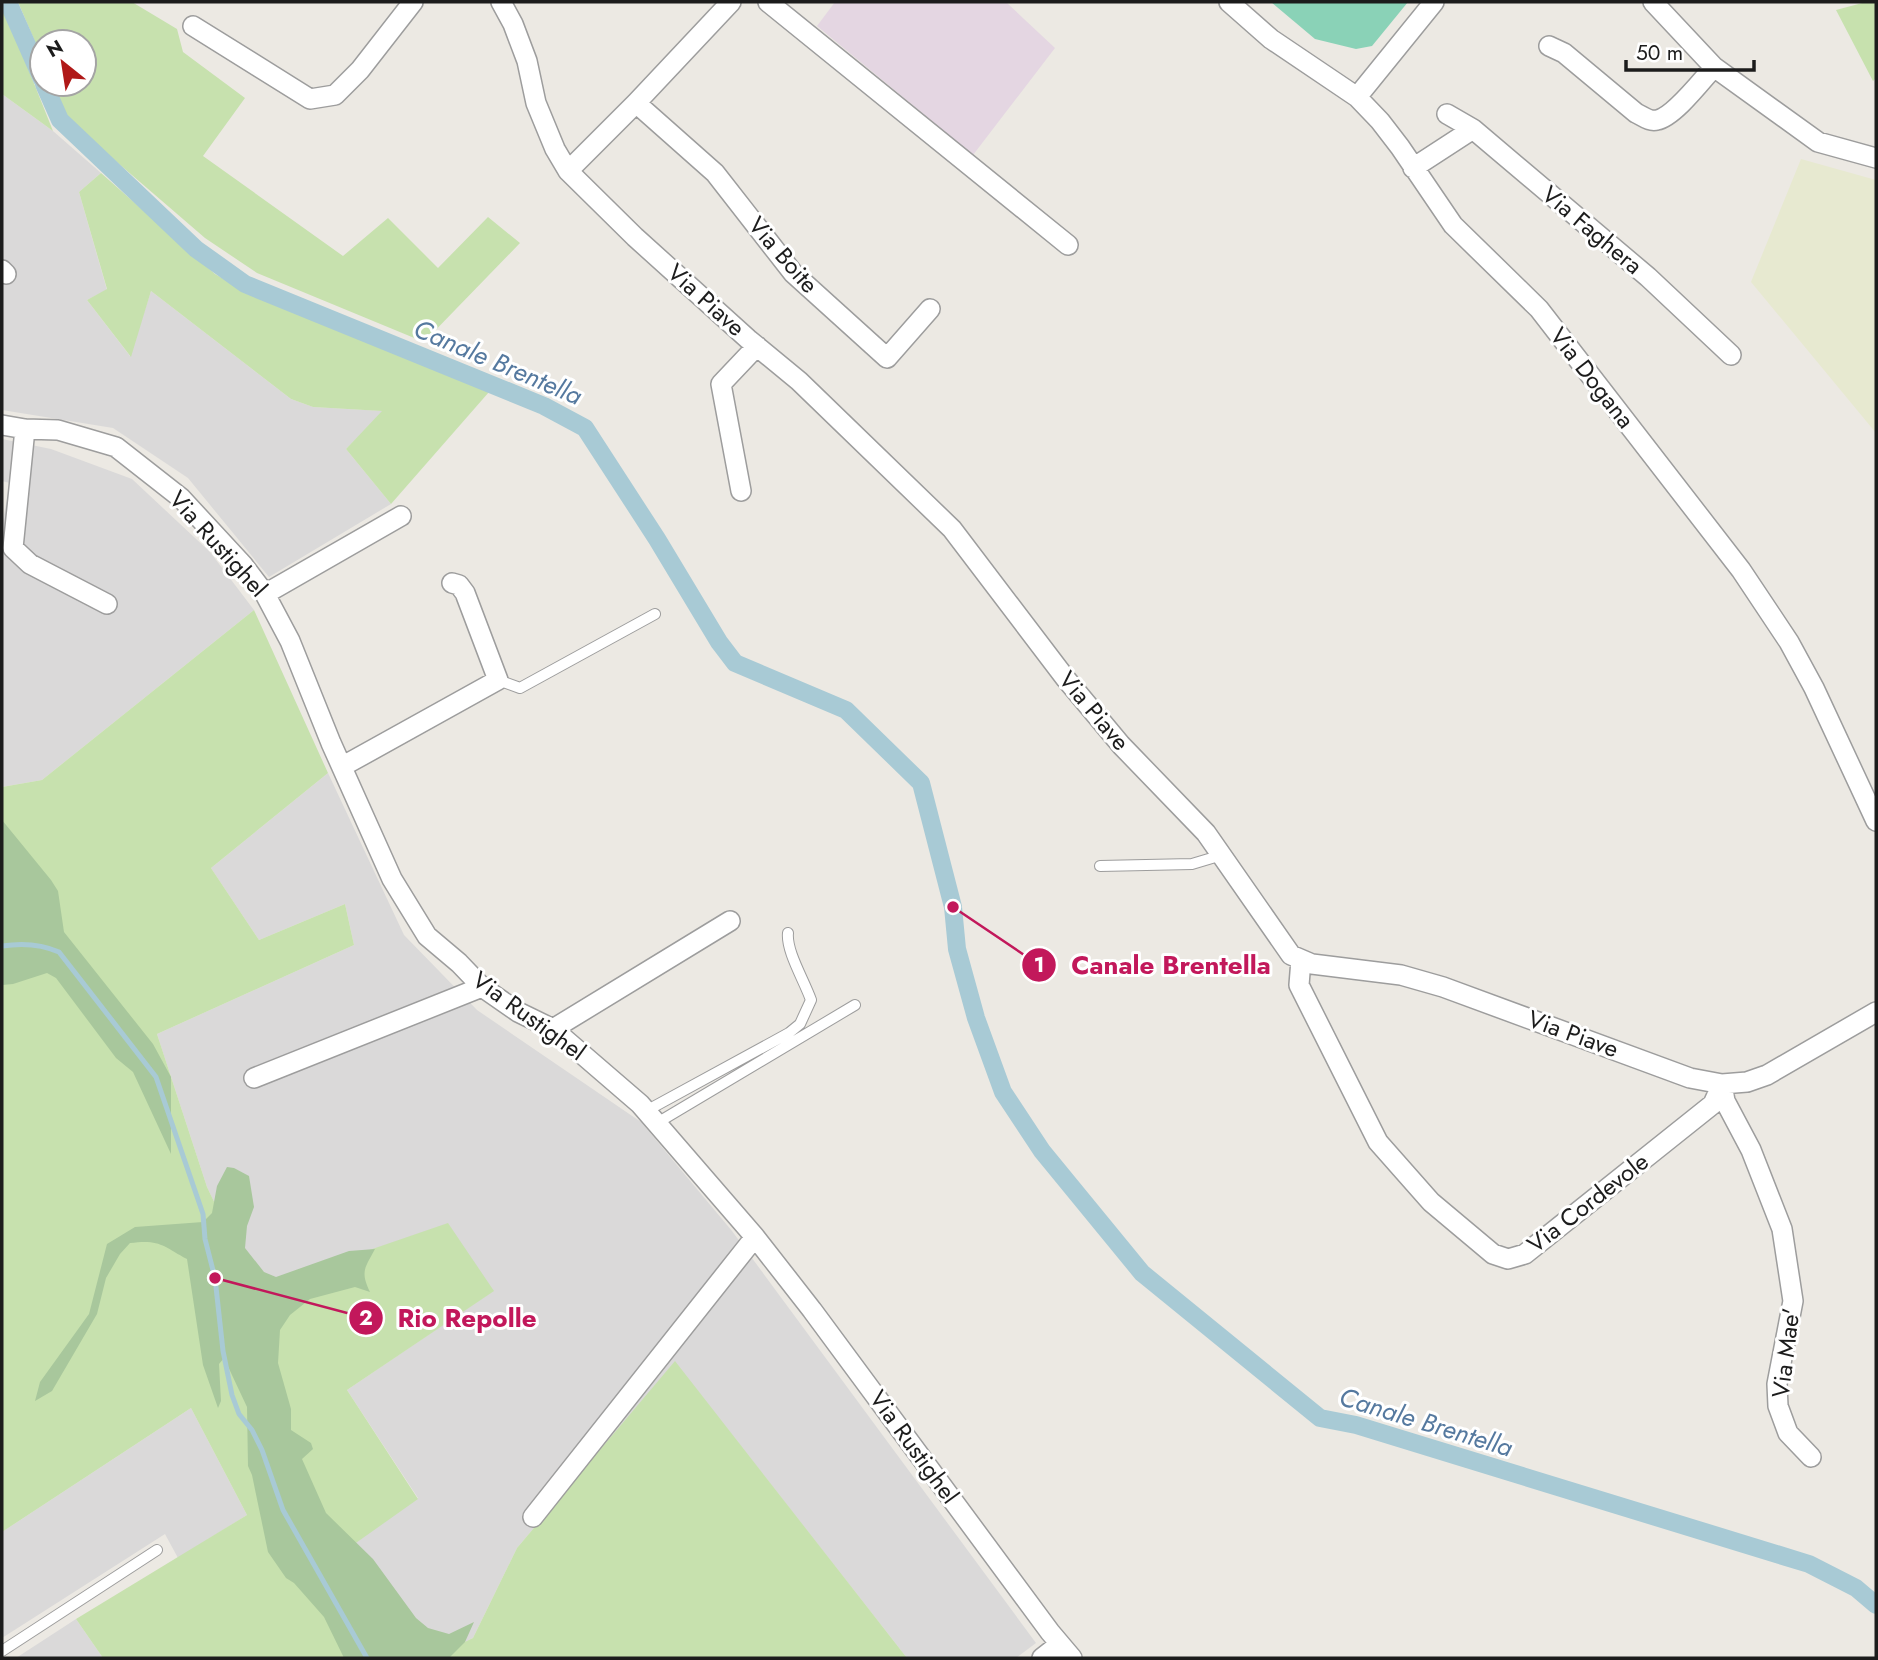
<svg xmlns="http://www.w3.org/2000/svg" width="1878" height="1660" font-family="Jost,sans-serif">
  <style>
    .residential { fill: #dad9d9 }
    .industrial { fill: #e4d6e2 }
    .farmland { fill: #e7e9d0 }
    .grass { fill: #c7e1ae }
    .forest { fill: #a8c79c }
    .pitch { fill: #8ad2b7 }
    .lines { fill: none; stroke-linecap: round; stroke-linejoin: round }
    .stream { stroke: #a8cad5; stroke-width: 5 }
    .canal { stroke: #a8cad5; stroke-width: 18 }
    .service-casing { stroke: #9d9d9d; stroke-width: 12 }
    .minor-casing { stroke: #9d9d9d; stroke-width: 22 }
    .service { stroke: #fff; stroke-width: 10 }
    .minor { stroke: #fff; stroke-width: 19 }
    .labels { text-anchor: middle; stroke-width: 6; stroke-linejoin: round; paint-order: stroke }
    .street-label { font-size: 24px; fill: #1c1c1c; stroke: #fff }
    .water-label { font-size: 26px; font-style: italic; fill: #55799f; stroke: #fff }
    .leader { fill: none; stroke: #c2185b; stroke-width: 2.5 }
    .callout-dot { fill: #c2185b; stroke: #fff; stroke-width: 2.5 }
    .mark-label { font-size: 21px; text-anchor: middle; font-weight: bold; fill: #fff }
    .callout-label { font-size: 26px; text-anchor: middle; font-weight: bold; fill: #c2185b; stroke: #fff; stroke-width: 6; stroke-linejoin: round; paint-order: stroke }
  </style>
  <rect width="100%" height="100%" fill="#ece9e3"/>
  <!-- residential -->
  <path class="residential" d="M2,94l51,37 48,42 -22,19 28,98 -20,10 43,56 21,-65 140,108 22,8 70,4 -37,38 45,55 -122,73 -81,-99 -75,-50 -111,-18z
    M2,439l49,10 81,30 78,73 44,58 -212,170 -40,7v-262l8,-42 -8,-2z
    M328,773l76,162 73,75 164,112 91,109 304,412 -20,15h-109l-232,-296 -158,186 -44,90 -42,20 -79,-113 66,-47 -71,-108 146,-99 -45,-67 -192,66 -49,-103 -50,-153 197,-89 -9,-41 -86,36 -48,-72z
    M191,1408l56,107 -69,43 -13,-24 -163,104v-106z
    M76,1619l27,39h-87z"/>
  <!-- industrial -->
  <path class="industrial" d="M835,2h171l49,46 -82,107 -156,-129z"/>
  <!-- farmland -->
  <path class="farmland" d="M1801,159l75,21v253l-125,-151z"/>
  <!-- grass -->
  <path class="grass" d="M18,2h114l45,27 6,23 62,46 -42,58 140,100 45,-38 50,50 50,-51 32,26 -96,99 -167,-69 -52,-35 -137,-118 -15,-36h31v-42h-42v16z
    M1866,2h10v76l-3,3 -37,-71z
    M2,3l51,128 -51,-37z
    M101,173l114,101 36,21 238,97 -98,112 -45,-55 36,-38 -69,-4 -22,-8 -140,-108 -20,66 -44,-57 20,-11 -28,-97z
    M254,610l74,163 -117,95 48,72 86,-36 9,41 -197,89 50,153 49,102 192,-66 46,68 -147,99 71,109 -65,46 61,113h-311l-27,-39 171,-104 -56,-107 -189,124v-745l40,-7z
    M675,1361l232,297h-476l42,-20 44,-90z"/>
  <!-- forest -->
  <path class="forest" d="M2,820l49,60 7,11 6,41 89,112 18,33v77l-38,-82 -17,-14 -60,-80 -9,-5 -34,11 -11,1z
    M227,1167l7,1 15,8 5,31 -7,19 -2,22 19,24 12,5 73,-26 26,-2c-10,19 -15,22 -5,43l-15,-5 -45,12 -20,16 -10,15 -2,33 13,46v21l20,13 2,6 -11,10 24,54 47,46 43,59 12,10 21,6 25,-12 -9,20 -16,16h-105l-20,-41 -30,-34 -8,-5 -18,-26 -16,-77 -4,-9 -1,-59 -23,-49 -5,6 2,37 -3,7 -15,-43 -16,-106c-24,-13 -27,-20 -57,-16l-10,11 -14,24 -9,36 -45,77 -17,10 5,-19 49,-68 18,-70 28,-17 68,-5 9,-9 5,-27z"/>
  <!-- pitch -->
  <path class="pitch" d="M1271,2h137l-36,44 -16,3 -41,-10z"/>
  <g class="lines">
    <!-- stream -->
    <path class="stream" d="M2,946c19,-3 39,-2 57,6l97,125 47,137 2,25 10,39 8,73 9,44 7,19 13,16 10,20 21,60 84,148"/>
    <!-- canal -->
    <path class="canal" d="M8,2l34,77
      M44,84l16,36 136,129 49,35 299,122 41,22 72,111 62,103 16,21 111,47 75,73 32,124 4,42 19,69 27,74 39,59 100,122 178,145 36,7 453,139 47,24 20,17"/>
    <!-- service casing -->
    <g class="service-casing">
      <path id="service" d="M498,680l22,8 135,-74
        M1100,866l92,-2 30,-9
        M646,1111l143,-78 11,-9 11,-24c-7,-20 -25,-49 -23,-67
        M657,1123l198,-118
        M2,1651l155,-101"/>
    </g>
    <!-- minor casing -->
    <g class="minor-casing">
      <path id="minor" d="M501,2l12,22 14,37 9,42 19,46 13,22 67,66 113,102 51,42 153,148 114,150 55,66 85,88 85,122 21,9 89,11 42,12 247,91 32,6 25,-2 20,-7 109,-63
        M768,2l300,243
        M1229,2l42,37 86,58 23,24 20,26 53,78 86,84 202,261 48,72 25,46 62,133
        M1653,2l61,65 104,75 58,16
        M193,26l117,73 25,-4 25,-25 53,-68
        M1549,46l15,7 72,60c7,3 13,9 21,7 17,-3 45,-40 57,-53
        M1357,97l77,-95
        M636,103l79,70 78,100 94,85 43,-49
        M1447,114l26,15 175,148 83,78
        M1413,168l60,-39
        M568,171l68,-68 95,-101
        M2,270l4,4
        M2,425l23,4 33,1 58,17 65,51 62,67 22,29 25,47 41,102 61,136 35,57 32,27 23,24 36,25 35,17 87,75 115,133 57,73 238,322 22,26
        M25,429l-12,119 17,16 77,40
        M741,491l-20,-107 36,-38
        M265,594l136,-78
        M343,766l155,-86 -33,-87 -6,-8 -7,-2
        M1301,960l-2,25 79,157 53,60 62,52 15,5 17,-5 188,-150 9,-20
        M553,1029l177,-108
        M254,1078l228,-91
        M1722,1084l3,17 26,49 31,79 11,72 -16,83 1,22 10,27 23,24
        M533,1517l222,-280
        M1042,1658l18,-14"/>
    </g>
    <!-- service -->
    <use href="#service" class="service"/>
    <!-- minor -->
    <use href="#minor" class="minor"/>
  </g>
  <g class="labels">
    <!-- street labels -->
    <g class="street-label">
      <text transform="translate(1592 230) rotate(40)" y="8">Via Faghera</text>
      <text transform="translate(783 255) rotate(49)" y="8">Via Boite</text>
      <text transform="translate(706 300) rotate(42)" y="8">Via Piave</text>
      <text transform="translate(1592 378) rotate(52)" y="8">Via Dogana</text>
      <text transform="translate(218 544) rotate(48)" y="8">Via Rustighel</text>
      <text transform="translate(1094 711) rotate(50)" y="8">Via Piave</text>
      <text transform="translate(529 1016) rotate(36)" y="8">Via Rustighel</text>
      <text transform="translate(1573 1034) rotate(20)" y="8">Via Piave</text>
      <text transform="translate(1588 1203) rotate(-38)" y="8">Via Cordevole</text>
      <text transform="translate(1786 1353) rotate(-83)" y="8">Via Mae'</text>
      <text transform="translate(914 1447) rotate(54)" y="8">Via Rustighel</text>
    </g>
    <!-- water labels -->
    <g class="water-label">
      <text transform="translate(498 362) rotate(23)" y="9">Canale Brentella</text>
      <text transform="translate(1426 1422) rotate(17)" y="9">Canale Brentella</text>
    </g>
  </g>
  <!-- callouts -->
  <path class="leader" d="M953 907L1039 965M215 1278L366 1318"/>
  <g class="callout-dot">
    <circle cx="953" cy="907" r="7"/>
    <circle cx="215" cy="1278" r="7"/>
    <circle cx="1039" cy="965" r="18"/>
    <circle cx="366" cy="1318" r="18"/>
  </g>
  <g class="mark-label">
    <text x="1039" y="972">1</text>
    <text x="366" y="1325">2</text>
  </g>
  <g class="callout-label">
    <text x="1171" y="974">Canale Brentella</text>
    <text x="467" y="1327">Rio Repolle</text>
  </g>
  <!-- border -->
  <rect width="1878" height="1660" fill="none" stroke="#1c1c1c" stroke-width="7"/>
  <!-- north arrow -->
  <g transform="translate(63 63) rotate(330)"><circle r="33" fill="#ffffff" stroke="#a4a4a4" stroke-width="2"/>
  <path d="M0-5L12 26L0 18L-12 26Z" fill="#b01918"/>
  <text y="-10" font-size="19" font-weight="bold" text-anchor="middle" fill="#1c1c1c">N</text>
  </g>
  <!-- scale -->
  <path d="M1626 60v10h128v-10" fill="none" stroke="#1c1c1c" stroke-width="3.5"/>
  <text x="1636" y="60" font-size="21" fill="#1c1c1c" stroke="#ffffff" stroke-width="5" paint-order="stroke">50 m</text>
</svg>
